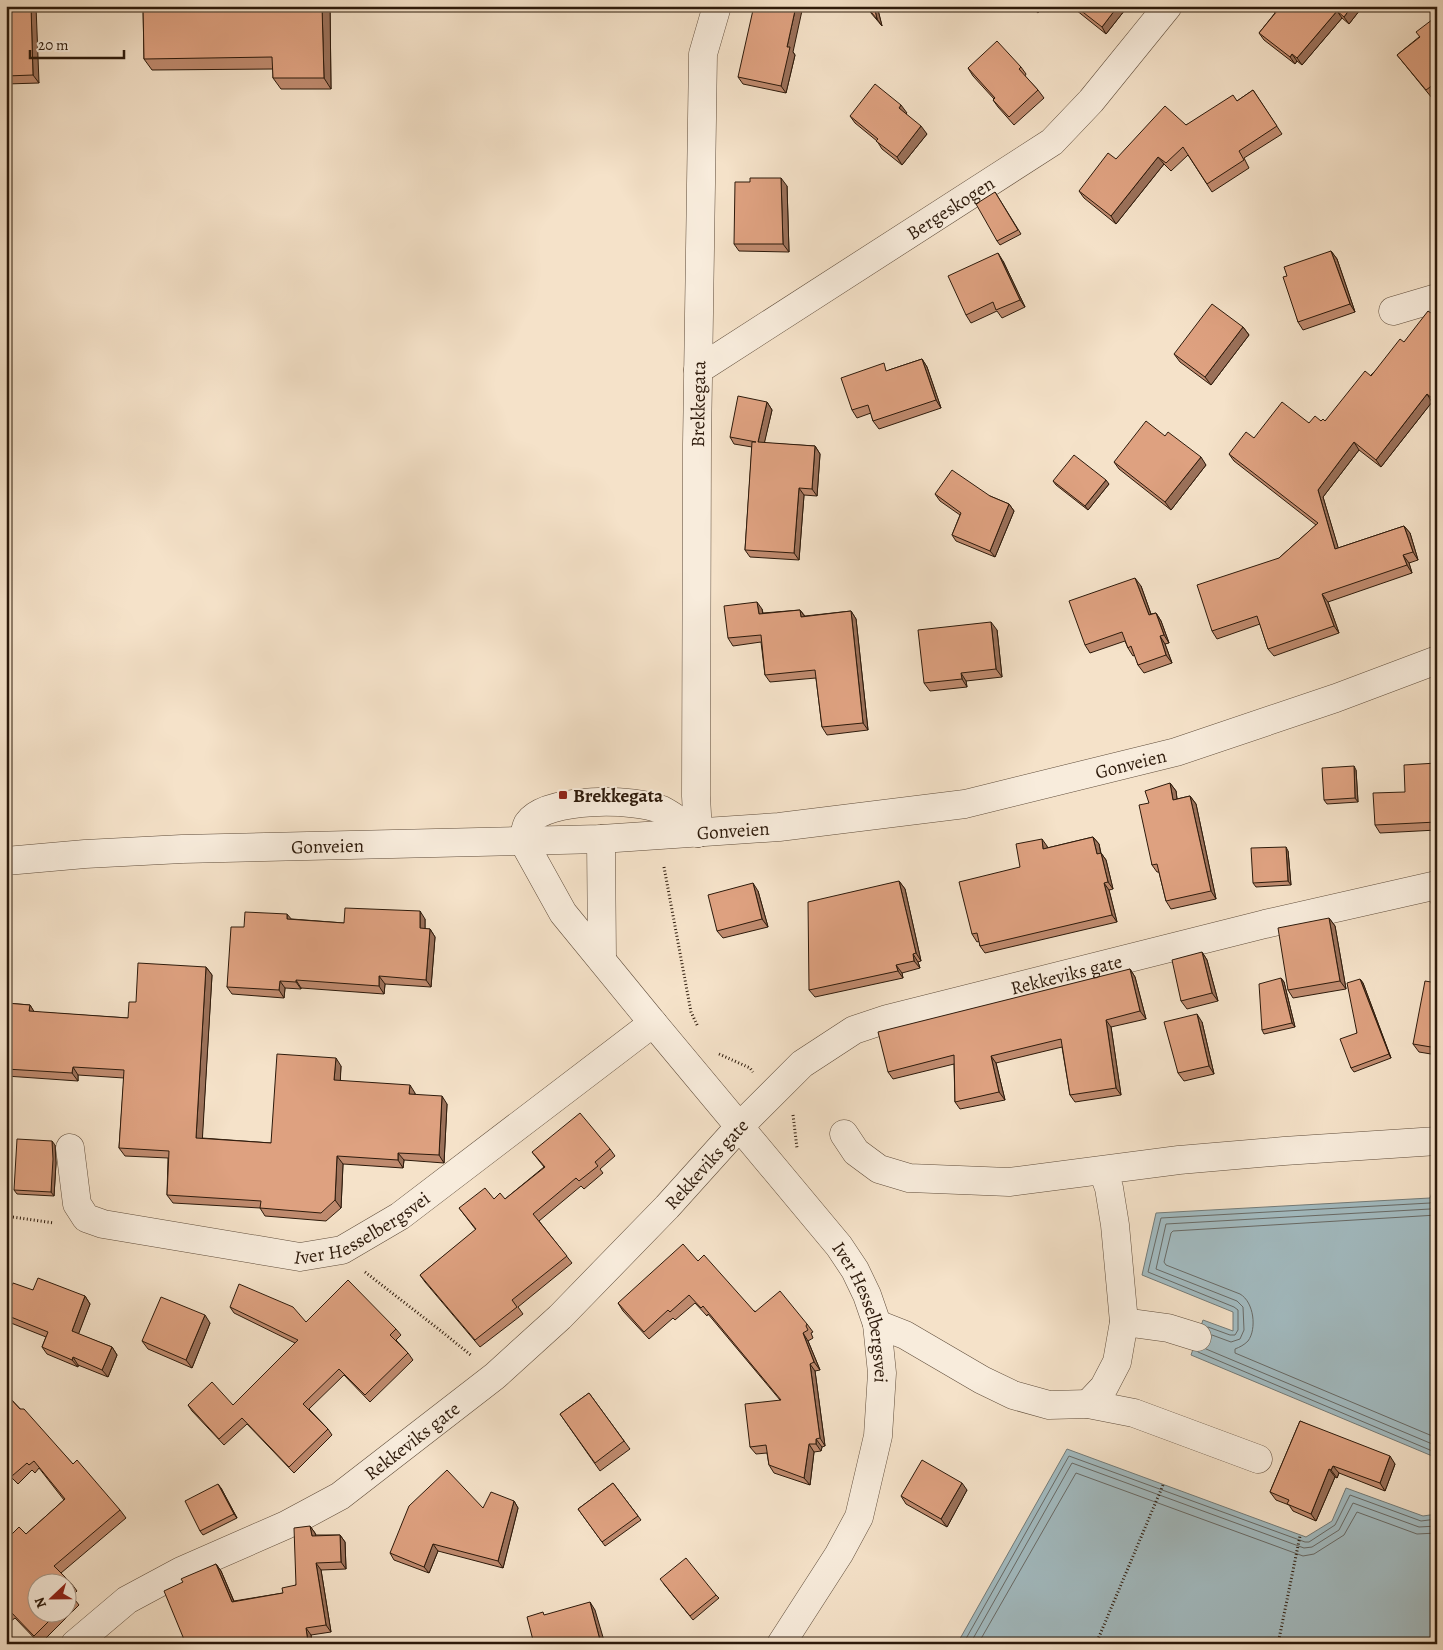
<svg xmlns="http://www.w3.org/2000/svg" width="1443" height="1650" font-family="Alegreya,serif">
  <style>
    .water { fill: #a2bbc1; stroke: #737b78 }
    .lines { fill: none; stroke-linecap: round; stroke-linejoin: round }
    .shore { stroke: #686a66; stroke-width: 1 }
    .minor-casing { stroke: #5f4c3a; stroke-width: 29 }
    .path { stroke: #2d1a0b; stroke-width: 3; stroke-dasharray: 1 2.5; stroke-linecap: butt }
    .minor { stroke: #f8ecdc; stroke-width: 28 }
    .wall { fill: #bf8a6e; stroke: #2d1a0b; fill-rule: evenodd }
    .shaded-wall { fill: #9b715a; stroke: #2d1a0b }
    .building { fill: #dea180; stroke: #2d1a0b }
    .poi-dot { fill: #8f2418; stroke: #f8ecdc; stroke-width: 2 }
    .labels { text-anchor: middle; stroke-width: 4; stroke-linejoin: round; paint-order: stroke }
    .street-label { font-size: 19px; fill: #2d1a0b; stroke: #f8ecdc }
    .poi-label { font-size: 19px; font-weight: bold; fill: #2d1a0b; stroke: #f8ecdc; text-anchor: start }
  </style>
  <rect width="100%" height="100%" fill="#f5e2c9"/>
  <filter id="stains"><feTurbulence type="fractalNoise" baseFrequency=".004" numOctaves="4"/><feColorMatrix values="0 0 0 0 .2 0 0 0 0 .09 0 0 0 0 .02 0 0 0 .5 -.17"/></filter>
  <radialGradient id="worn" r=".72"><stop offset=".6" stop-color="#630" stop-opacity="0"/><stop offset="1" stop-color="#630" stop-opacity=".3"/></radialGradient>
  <!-- water -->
  <path class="water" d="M1437,1178v280l-246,-103 12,-35 30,11v-19l-91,-37 14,-62 274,-15z
    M1067,1449l239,88 26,-16 14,-33 77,28 14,-2v130h-480z"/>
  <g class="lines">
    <!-- shore -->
    <path class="shore" d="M1437,1215l-264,16 -2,2 -7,29 2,3 74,29c14,8 17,35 8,47 -4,4 -8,6 -13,8v4l202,85
      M1208,1327l22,8h5l3,-5v-20l-4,-3 -86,-35 13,-54 269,-15 4,-2 3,-7
      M1212,1335l19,7 9,-3 4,-9 -1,-23 -6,-6 -81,-32 10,-45 264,-15 7,-2
      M1206,1349l231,97
      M1198,1352l239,101
      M963,1644l106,-188 236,86h4l26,-17 15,-30 71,26 16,-2
      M970,1644l102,-181 232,85 8,-1 27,-17 14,-27 66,24 18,-1
      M978,1644l98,-171 227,83 11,-2 30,-19 13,-23 60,22 20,-1"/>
    <!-- minor casing -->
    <g class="minor-casing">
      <g id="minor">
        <path d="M1393,311l44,-13"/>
        <path id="s1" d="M698,370l354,-228 39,-41 77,-95"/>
        <path id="s2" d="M698,833c-12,-7 -24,-17 -36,-23 -26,-12 -116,-13 -134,13 -3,4 -3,13 -5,18l40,72 90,110 186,223 16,24 12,25 10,29 5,49 -4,63 -19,81 -20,37 -58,90"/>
        <path id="s3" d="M698,833l-2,-37 1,-352 6,-390 14,-48"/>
        <path d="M601,839l1,120"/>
        <path id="s4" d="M6,861l79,-7 97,-5 419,-10 178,-12 186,-23 211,-52 160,-54 101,-38"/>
        <path d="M844,1134l12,18 23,17 30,9 100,4 170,-22 105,-9 153,-10"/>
        <path id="s5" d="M70,1148l7,56 9,14 17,6 197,33 42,-7 58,-34 253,-193"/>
        <path d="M1124,1322l44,6 29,9"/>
        <path d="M877,1324l28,11 77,45 31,15 36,10 39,-1 46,9 124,46"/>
        <path d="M1088,1404l16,-17 13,-25 7,-40 -9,-97 -6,-37 -6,-17"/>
        <path id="s6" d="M75,1644l52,-44 54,-29 105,-46 54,-29 155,-120 65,-59 107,-110 73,-81 62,-62 52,-34 33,-11 378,-95 172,-39"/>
      </g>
    </g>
    <!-- path -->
    <path class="path" d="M664,867l27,145 7,15
      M719,1054l31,14 3,4
      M793,1115l4,33
      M6,1216l48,7
      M365,1272l76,59 31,25
      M1096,1644l67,-159
      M1278,1644l22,-108"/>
    <!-- minor -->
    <use href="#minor" class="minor"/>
  </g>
  <!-- wall -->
  <path class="wall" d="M6,6l33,77 -33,1z
    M143,6h187l1,83h-50l-8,-11v-9l-121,1 -8,-11z
    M865,6h12l5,20z
    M1030,6h13l-5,7z
    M1071,6h57l-22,28z
    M1270,6h93l-14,18 -7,-6 -40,47 -5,-4 -2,3 -31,-24 -5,-7 16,-20z
    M1437,16v78l-5,4 -35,-43 22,-18z
    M793,52l2,3 -9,38 -43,-9 -5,-7z
    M1021,67l5,7 -1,2 13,14 6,8 -30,27 -16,-18 -5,-7 1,-1 -21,-23 -5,-8z
    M1253,90l29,44 -38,24 5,10 -37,24 -24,-37 -17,16 -7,-7 -48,60 -32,-26 -5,-7 107,-66 51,-24z
    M907,113l-1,1 21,20 -25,31 -20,-16 -5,-8 -22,-18 -5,-7z
    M787,186l2,66 -50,-1 -5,-7z
    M995,192l26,42 -21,11 -3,-4z
    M1331,251l6,8 18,53 -52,18 -5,-8 -11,-46z
    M1003,261l22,46 -23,11 -5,-7 -26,12 -5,-8z
    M1437,317v88l-5,-3 -51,65 -22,-17 -36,47 15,51 66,-22 6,7 8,27 -9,3 3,10 -84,29 11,31 -65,23 -6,-7 -8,-25 -43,15 -5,-8 67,-73 37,-33 -82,-64 -5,-7 25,-16 55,-15 16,-2 79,-79z
    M1243,327l6,8 -38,50 -31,-23 -6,-8z
    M922,359l5,8 14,41 -62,21 -6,-8 -2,-8 -14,5 -5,-8 37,-40z
    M767,402l5,8 -8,33 51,3 5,8 -3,42 -13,-1 -5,65 -49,-3 -5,-7 7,-103 -18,-3 -4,-7z
    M1165,436l41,29 -35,45 -52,-41 -5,-7z
    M1053,481l56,3 -21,26 -32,-25z
    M935,494l55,2 19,8 5,7 -19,46 -39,-16 -4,-6 8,-20 -20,-14z
    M1141,586l10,28 5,-1 5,8 8,22 -4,1 7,19 -28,10 -6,-8 -3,-10 -2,1 -5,-8 -3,-7 -35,12 -5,-8z
    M762,609l1,4 37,-3 5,6 46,-5 5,8 12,111 -41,5 -5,-8 -6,-49 -46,4 -5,-7 -4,-33 -28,4 -5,-8z
    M997,630l5,47 -36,4 1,6 -37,4 -6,-8z
    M1437,763v67l-57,3 -5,-8 30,-33z
    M1356,770l2,32 -31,2 -3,-4z
    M1170,783l6,8 1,8 13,-3 6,8 20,95 -45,10 -5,-8 -7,-29h-2l-5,-7 -3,-62z
    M1093,837l6,7 2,9 5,7 7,29 -4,1 8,32 -132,31 -5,-7 -1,-5 -2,1 -5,-8 48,-67 27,-21v2z
    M1288,851l3,34 -35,2 -3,-4z
    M899,881l6,8 16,72 -3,1 2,6 -18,5 1,5 -88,19 -6,-7z
    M758,891l10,36 -45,11 -6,-7z
    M1329,918l6,8 11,63 -53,9 -5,-8z
    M292,919l52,4 81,-4v10h5l5,8 -4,50 -46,-3 -1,10 -83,-6v1l-16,-1 -1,10 -52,-4 -5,-7 17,-60z
    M1202,952l5,8 11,41 -31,8 -6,-8z
    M206,967l6,8 -10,163 69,5 70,-77 -1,15 75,12v2l32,9 -3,59 -40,-3 -1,8 -60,-4 -2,44 -15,13 -61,-5 -5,-8 -87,-5 -6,-8 1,-37 -43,-2 -6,-8 5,-70 -46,-3v6l-72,-5v-73l24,2 4,7 94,6 8,-16z
    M1130,969l5,8 11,42 -35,8 10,68 -46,7 -5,-7 -8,-48 -66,16 9,37 -45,9 -5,-7 -1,-38 -61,15 -5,-7z
    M1281,978l3,4 11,45 -31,7 -2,-4z
    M1360,979l3,4 28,75 -37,14 -3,-4 6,-35z
    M1437,983v72l-18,-3 -6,-8z
    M1202,1022l12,52 -30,7 -6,-8z
    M55,1145l1,18 -2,33 -37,-2 -3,-4z
    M610,1149l5,7 -15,13 3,4 -19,16 -3,-3 -42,35 33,42 -54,44 5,7 -43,33 -55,-65 -5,-7 56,-45 -17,-22 35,-9h11l39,-32 -12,-15z
    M698,1261l56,50 53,13 6,8 -2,1 2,5 -5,3 12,29 -5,1 10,75 -3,1 -1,4 -7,1 -4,33 -36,-12 -5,-8 -2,-12 -11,1 -6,-7 30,-47 -72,-86 -1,2 -12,-13 -20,17 -2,-2 -24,21 -26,-28 -5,-8z
    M33,1290l52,6 5,8 -12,30 34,13 5,8 -9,22 -30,-12v2l-31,-13 -5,-7 4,-10 -40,-16v-22z
    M230,1307l76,15 90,7 5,6 -5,5 12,13 5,7 -43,42 -26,-27 -35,34 19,20 4,6 -38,38 -47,-49 -23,21 -32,-34 -4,-6h45l62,-62 -61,-30z
    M210,1323l-18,45 -44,-19 -6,-8z
    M589,1393l41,56 -30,22 -40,-57z
    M6,1394l67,70 47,46 6,8 -65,55 10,10 6,8 -5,5 7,9 -39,39 -25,-26 -9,7v-85l20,-6 38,-34 -25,-32 -4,5 -3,-3 -14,14 -12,-12zM68,1582v30h-30z
    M1300,1421l95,43 -10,27 -46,-18 -2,5 -2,-1 -19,44 -23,-10 -4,-6 -13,-5 -6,-8z
    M613,1483l28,37 -36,26 -27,-37z
    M221,1488l16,30 -34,17 -3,-4z
    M967,1490l-20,37 -41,-23 -5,-8z
    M514,1501l4,7 -15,60 -65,-17 -9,22 -35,-13 -4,-7 93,-45z
    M310,1526l5,7 1,2h24l5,7 1,27 -25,1 10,62 -20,3 1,9h-128l-1,-62 33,-18 5,7 13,30 49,-8 13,-8z
    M663,1583l53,12 3,3 -26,22z"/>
  <!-- shaded-wall -->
  <path class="shaded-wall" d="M31,6h5l3,77 -6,-8z
    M322,6h8l1,83 -7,-11z
    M796,6h7l-10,46 2,3 -9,38 -5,-7 6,-39z
    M874,6h3l5,20 -5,-7z
    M1034,6h9l-5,7z
    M1118,6h10l-22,28 -4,-7z
    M1352,6h11l-14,18 -5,-7z
    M1337,11l5,7 -40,47 -5,-7z
    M1292,54l5,7 -2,3 -5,-7z
    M901,105l6,8 -3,3 -5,-8z
    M921,126l6,8 -25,31 -5,-8z
    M1158,157l6,7 -48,60 -5,-8z
    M781,178l6,8 2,66 -6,-8z
    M1331,251l6,8 18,53 -5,-8z
    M998,253l5,8 22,46 -5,-7z
    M1243,327l6,8 -38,50 -6,-8z
    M922,359l5,8 14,41 -5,-8z
    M1427,394l5,8 -51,65 -5,-7z
    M1437,395v10l-4,-6z
    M767,402l5,8 -9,39 -5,-7z
    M1354,442l5,8 -36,47 18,60 -6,-8 -17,-59z
    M815,446l5,8 -3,42 -5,-7z
    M1201,457l5,8 -35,45 -6,-8z
    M1106,480l3,4 -21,26 -3,-4z
    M799,488l5,7 -5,65 -5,-7z
    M1009,504l5,7 -19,46 -5,-6z
    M1404,526l6,7 8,27 -5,-8z
    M1403,555l6,8 3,10 -5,-8z
    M1135,578l6,8 13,37 -5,-8z
    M1322,594l6,8 11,31 -5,-7z
    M757,602l5,7 2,12 -5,-7z
    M800,610l5,7h-4z
    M851,611l5,8 12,111 -5,-7z
    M1156,613l5,8 8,22 -5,-8z
    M991,622l6,8 5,47 -6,-8z
    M1160,636l5,8 7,19 -6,-8z
    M961,673l5,8 1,6 -5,-8z
    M1354,766l2,4 2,32 -3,-4z
    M1170,783l6,8 2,16 -5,-7z
    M1190,796l6,8 20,95 -5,-8z
    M1093,837l6,7 3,17 -5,-7z
    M1042,839l5,7 2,10 -6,-7z
    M1286,847l2,4 3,34 -3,-4z
    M1101,853l5,7 7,29 -5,-7z
    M899,881l6,8 16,72 -5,-8z
    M753,883l5,8 10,36 -6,-8z
    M1104,883l5,7 8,32 -5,-7z
    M420,911l5,8v17l-5,-8z
    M287,914l6,7 -6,-2z
    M1329,918l6,8 11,63 -6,-8z
    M430,929l5,8 -4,50 -5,-7z
    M1202,952l5,8 11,41 -6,-8z
    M913,954l5,8 2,6 -6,-7z
    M896,965l6,8 1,5 -5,-7z
    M206,967l6,8 -10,170 -6,-7z
    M1130,969l5,8 11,42 -6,-8z
    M379,976l6,8 -1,10 -5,-8z
    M1281,978l3,4 11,45 -3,-4z
    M1360,979l3,4 28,75 -2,-4z
    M296,980l5,8v1l-5,-7z
    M280,981l5,7 -1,10 -5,-8z
    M30,1005l5,8 -6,-2z
    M1197,1014l5,8 12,52 -5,-8z
    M1106,1020l5,7 10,68 -5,-7z
    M991,1056l5,7 9,37 -6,-8z
    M336,1058l5,8 -1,22 -6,-8z
    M73,1067l5,8v6l-6,-8z
    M410,1085l5,8 -1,9 -5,-8z
    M442,1096l5,8 -3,59 -5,-8z
    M52,1141l3,4 1,18 -2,33 -3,-4z
    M398,1153l6,7 -1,8 -5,-8z
    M337,1156l6,8 -2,44 -6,-8z
    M85,1296l5,8 -13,34 -5,-7z
    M205,1315l5,8 -18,45 -6,-8z
    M803,1333l5,8 12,29 -6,-8z
    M112,1347l5,8 -9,22 -6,-7z
    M73,1357l5,8v2l-6,-7z
    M810,1364l5,7 10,75 -5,-8z
    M816,1439l6,8 -1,4 -5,-7z
    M809,1444l5,8 -4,33 -6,-7z
    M1390,1456l5,8 -10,27 -5,-8z
    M1333,1466l6,7 -2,5 -6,-8z
    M1329,1469l6,8 -19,44 -5,-7z
    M962,1483l5,7 -20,37 -6,-8z
    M218,1484l3,4 16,30 -3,-4z
    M514,1501l4,7 -15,60 -5,-7z
    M310,1526l5,7 2,10 -5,-7z
    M340,1535l5,7 1,27 -5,-7z
    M433,1544l5,7 -9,22 -5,-6z
    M316,1563l5,7 10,62 -5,-7z
    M216,1564l5,7 16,38 -5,-7z
    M590,1602l5,8 10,34h-4z
    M306,1628l5,7 1,9h-3l-1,-2z"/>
  <!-- building -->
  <path class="building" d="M6,6h25l2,69 -27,1z
    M143,6h179l2,72h-51l-1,-21 -128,2z
    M761,6h35l-9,41h3l-9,39 -43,-9 15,-67 7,1z
    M866,6h8l3,13z
    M1075,6h43l-16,21z
    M1271,6h81l-8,11 -7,-6 -40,47 -5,-4 -2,3 -31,-24 18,-22z
    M1437,16v66l-11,8 -29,-35 23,-18 -4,-5z
    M997,41l24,26 -2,2 19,21 -29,27 -16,-17 2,-2 -27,-30z
    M875,84l26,21 -2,3 22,18 -24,31 -21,-16 2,-2 -28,-23z
    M1253,90l24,36 -38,25 5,9 -37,24 -24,-37 -17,16 -8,-6 -47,59 -32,-25 29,-38 8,6 49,-53 21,19 47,-30 4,6z
    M750,178h31l2,66h-49l1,-62h15z
    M995,192l23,38 -21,11 -21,-37z
    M1331,251l19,53 -52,18 -15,-45 4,-1 -3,-9z
    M998,253l22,47 -24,10 -3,-8 -27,13 -18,-39z
    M1212,304l31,23 -38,50 -31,-23z
    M1428,311l9,6v78l-4,4 -6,-5 -51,66 -22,-18 -36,48 17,59 69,-23 9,26 -10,3 4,10 -85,29 12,32 -66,23 -11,-33 -45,15 -15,-46 82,-27 39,-35 -89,-69 17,-22 8,6 28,-36 27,21 6,-7 6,5 2,-2 2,2 40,-50 6,5 29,-37 4,3z
    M922,359l14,41 -63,21 -5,-16 -16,5 -11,-32 43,-15 2,8z
    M738,396l29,6 -9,40 57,4 -3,43 -13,-1 -5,65 -49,-3 7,-108h4l-26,-5z
    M1146,421l19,15 3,-4 33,25 -36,45 -51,-40z
    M1074,455l32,25 -21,26 -32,-25z
    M952,470l38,26 19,8 -19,47 -38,-16 9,-22 -26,-19z
    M1135,578l14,37 7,-2 8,22 -4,1 6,19 -28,10 -7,-19 -3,2 -6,-16 -37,13 -16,-44z
    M757,602l2,12 41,-4 1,7 50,-6 12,112 -41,4 -7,-57 -50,5 -4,-40 -33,3 -4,-32z
    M991,622l5,47 -35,4 1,6 -38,4 -6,-53z
    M1437,763v59l-62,3 -2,-32 32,-1 -1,-27z
    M1354,766l1,32 -31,2 -2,-32z
    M1170,783l3,17 17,-4 21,95 -45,10 -9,-37 -5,1 -13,-60 10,-2 -4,-12z
    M1093,837l4,17 4,-1 7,29 -4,1 8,32 -132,31 -3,-13 -5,1 -13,-52 61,-15 -4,-23 26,-5 1,10z
    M1286,847l2,34 -35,2 -2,-35z
    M899,881l17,72 -3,1 1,7 -18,4 2,6 -89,19 -1,-88z
    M753,883l9,36 -45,12 -9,-36z
    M1437,901v27l-6,-26z
    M345,908l75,3v17l10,1 -4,51 -47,-4v10l-83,-6v2l-16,-1 -1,9 -52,-3 4,-60h13l1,-15 42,2v5l57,4z
    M1329,918l11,63 -52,9 -10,-62z
    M1202,952l10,41 -31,8 -9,-41z
    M138,963l68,4 -10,171 75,5 6,-89 59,4 -2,22 76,5 -1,9 33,2 -3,59 -41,-2v7l-61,-4 -2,44 -14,13 -61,-5 1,-7 -94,-6 2,-44 -50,-3 5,-78 -51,-3 -1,6 -66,-4v-66l24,2 -1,6 99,7 1,-16h7z
    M1130,969l10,42 -34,9 10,68 -46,7 -9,-56 -70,17 8,36 -44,10 -1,-47 -66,17 -10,-40z
    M1281,978l11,45 -30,7 -3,-46z
    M1360,979l29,75 -38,14 -11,-29 17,-6 -10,-50z
    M1425,981l12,2v65l-24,-4z
    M1197,1014l12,52 -31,7 -14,-51z
    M580,1113l30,36 -15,13 3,4 -19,15 -3,-3 -43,36 34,42 -55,44 5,7 -42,33 -55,-65 56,-46 -17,-21 26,-20 9,11 6,-6 5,6 40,-32 -13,-15z
    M17,1139l35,2 1,18 -2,33 -37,-2z
    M683,1244l15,17 6,-6 50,56 1,1 25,-21 27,33 -1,2 2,4 -5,3 11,29 -4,2 10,74 -4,1v5h-7l-5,34 -35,-13 -3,-20 -16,2 -5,-43 36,-4 -78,-94 -2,2 -12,-13 -19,17 -2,-2 -24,22 -26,-29z
    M38,1278l47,18 -13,35 40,16 -10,23 -29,-13 -1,3 -30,-13 6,-15 -42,-17v-16l7,-16 20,7z
    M348,1280l48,49 -6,6 18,18 -43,42 -26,-26 -36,35 25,25 -39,38 -47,-49 -23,21 -31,-34 24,-23 21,23 65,-65 -68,-33 9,-23 54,23 13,15z
    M161,1297l44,18 -19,45 -44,-19z
    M589,1393l35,48 -29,22 -35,-49z
    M6,1394l14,15h4l49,55 4,-4 43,50 -66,56 17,17 -3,3v-4h-30v30h20l-24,24 -25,-26 -3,3v-73l13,-13 7,7 39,-35 -31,-38 -5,4 -2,-2 -15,13 -6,-6z
    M1300,1421l90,35 -10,27 -47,-17 -2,4 -2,-1 -18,45 -24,-10 2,-4 -19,-8z
    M922,1460l40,23 -21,36 -40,-23z
    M447,1470l36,38 8,-16 23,9 -16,60 -65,-17 -9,23 -34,-14 19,-47z
    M613,1483l25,33 -36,26 -24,-33z
    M218,1484l16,30 -34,17 -15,-30z
    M310,1526l2,10 28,-1 1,27 -25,1 10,62 -20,3 2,14 -11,2h-113l-1,-7 -19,-46 19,-9 -2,-3 2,-1 33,-14 16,38 51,-9 -1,-5 14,-3 -2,-57z
    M686,1558l30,37 -26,21 -30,-37z
    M68,1591l5,6 -5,6z
    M590,1602l11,42h-67l-7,-27 16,-5 1,3z"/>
  <!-- markers -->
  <rect class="poi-dot" x="558" y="790" width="10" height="10" rx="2.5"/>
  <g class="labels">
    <!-- street labels -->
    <g class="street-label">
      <text dy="7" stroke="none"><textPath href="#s1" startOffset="300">Bergeskogen</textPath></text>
      <text dy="7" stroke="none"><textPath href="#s3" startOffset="429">Brekkegata</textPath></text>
      <text dy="7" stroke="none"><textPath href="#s4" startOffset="1132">Gonveien</textPath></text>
      <text dy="7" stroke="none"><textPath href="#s4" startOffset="728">Gonveien</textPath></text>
      <text dy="7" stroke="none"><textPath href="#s4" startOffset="322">Gonveien</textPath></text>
      <text dy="7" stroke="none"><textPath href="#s6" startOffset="1221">Rekkeviks gate</textPath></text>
      <text dy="7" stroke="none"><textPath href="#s6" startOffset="801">Rekkeviks gate</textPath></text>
      <text dy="7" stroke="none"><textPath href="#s5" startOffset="360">Iver Hesselbergsvei</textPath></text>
      <text dy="7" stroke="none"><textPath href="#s2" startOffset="788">Iver Hesselbergsvei</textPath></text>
      <text dy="7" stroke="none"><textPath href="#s6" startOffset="396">Rekkeviks gate</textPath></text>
    </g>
    <!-- poi labels -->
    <g class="poi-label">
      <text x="573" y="802">Brekkegata</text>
    </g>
  </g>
  <!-- margin -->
  <rect width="1443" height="1650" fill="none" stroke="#f5e2c9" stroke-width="25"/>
  <rect x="8" y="8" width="1428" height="1635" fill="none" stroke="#2d1a0b" stroke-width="2.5"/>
  <rect x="12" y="12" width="1418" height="1625" fill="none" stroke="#2d1a0b"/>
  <!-- north arrow -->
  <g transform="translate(52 1598) rotate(248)"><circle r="24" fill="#f8ecdc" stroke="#a79888"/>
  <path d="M0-4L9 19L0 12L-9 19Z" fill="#8f2418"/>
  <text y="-8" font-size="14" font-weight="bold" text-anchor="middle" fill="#2d1a0b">N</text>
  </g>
  <!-- scale -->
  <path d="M30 50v8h94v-8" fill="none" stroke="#2d1a0b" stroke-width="2.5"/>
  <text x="38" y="50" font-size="15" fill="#2d1a0b" stroke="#f8ecdc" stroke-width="4" paint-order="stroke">20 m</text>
  <rect width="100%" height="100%" filter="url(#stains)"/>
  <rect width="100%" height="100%" fill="url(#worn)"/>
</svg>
